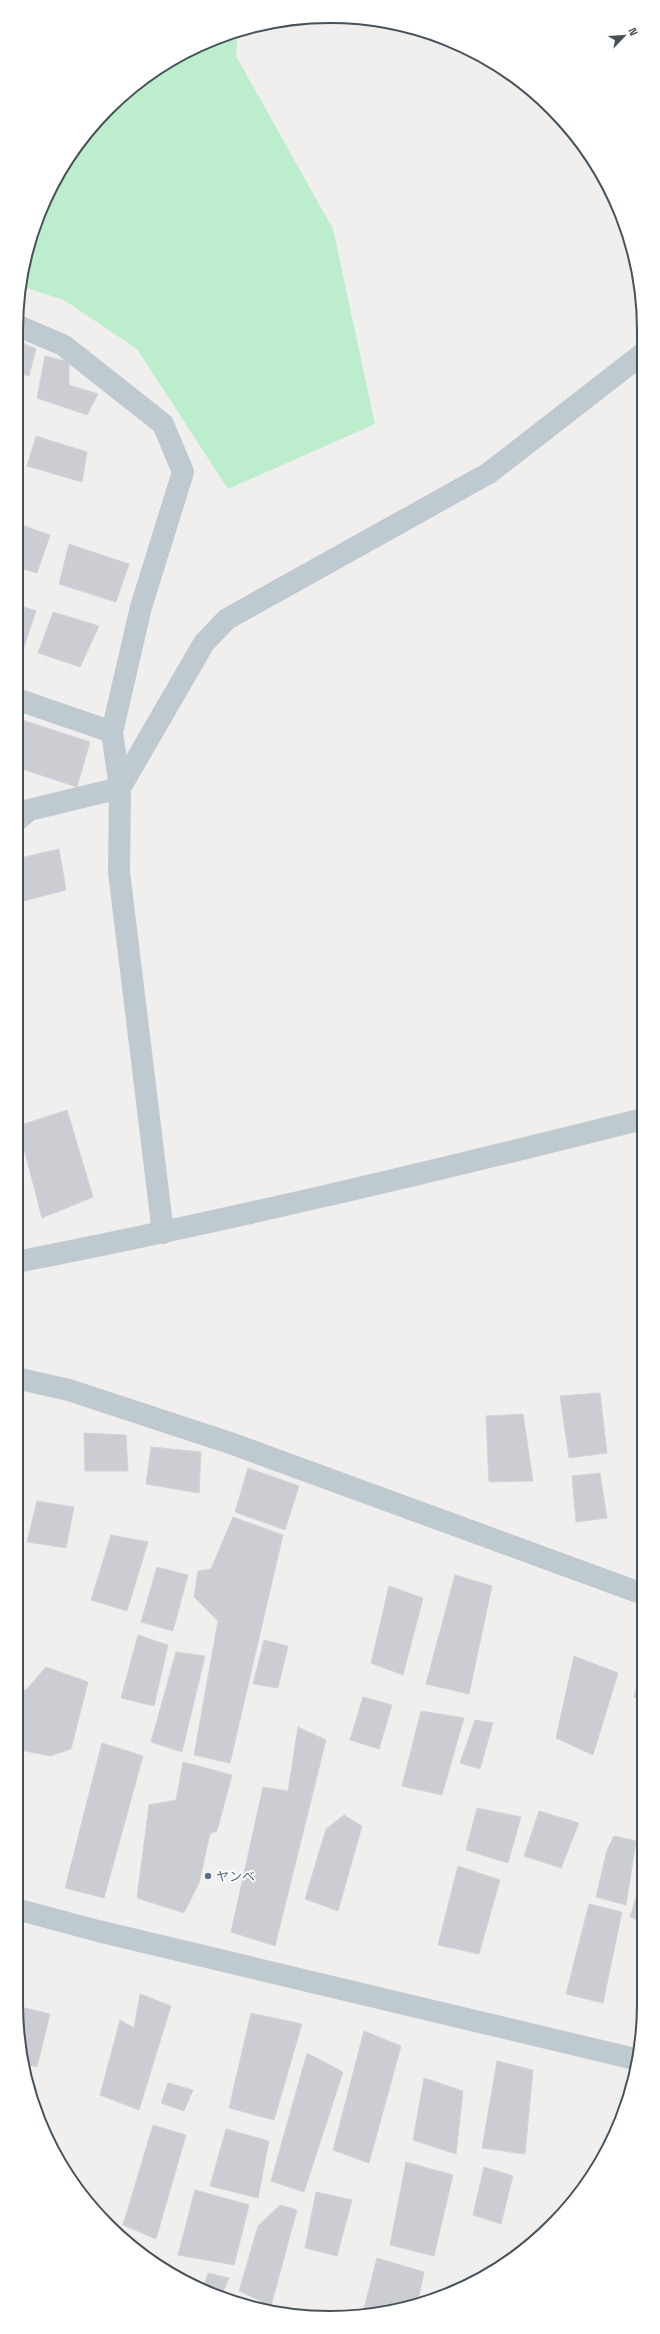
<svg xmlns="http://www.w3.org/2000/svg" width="660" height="2334" font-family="'Space Grotesk','Noto Sans JP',sans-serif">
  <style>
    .green { fill: #bceecd }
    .building { fill: #cbcdd3; stroke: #d2d4d9 }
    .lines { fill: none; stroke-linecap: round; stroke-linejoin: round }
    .minor { stroke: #bec9d0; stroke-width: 22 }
    .service-dot { fill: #5c6f8a; stroke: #fff; stroke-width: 1.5 }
    .labels { text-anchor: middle; stroke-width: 3.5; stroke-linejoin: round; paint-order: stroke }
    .service-label { font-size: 13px; fill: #4e5e75; stroke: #fff; text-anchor: start }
    .rim { fill: none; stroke: #46525b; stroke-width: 2 }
  </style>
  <rect width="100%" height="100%" fill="#f1eeee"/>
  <!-- green -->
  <path class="green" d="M238,31l-2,25 97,173 42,195 -147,65 -91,-140 -73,-49 -44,-14c12,-118 107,-221 218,-255z"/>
  <!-- building -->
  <path class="building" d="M16,340l20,9 -7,27 -13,-4z
    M45,356l24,6v23l29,9 -11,21 -50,-17z
    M36,436l51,16 -5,30 -55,-16z
    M16,523l34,12 -13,38 -21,-6z
    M69,544l60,20 -13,38 -57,-18z
    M16,604l20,7 -13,39 -7,-2z
    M53,612l46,14 -19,41 -42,-14z
    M16,718l74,24 -13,45 -61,-20z
    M59,849l7,41 -50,13v-44z
    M67,1110l26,87 -51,21 -24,-92z
    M16,1218l6,21 -6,2z
    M600,1393l7,60 -38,5 -9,-62z
    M523,1414l10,67 -44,1 -3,-66z
    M84,1433l42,2 2,36h-43z
    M151,1447l50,5 -2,41 -53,-9z
    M248,1468l51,18 -14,44 -50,-18z
    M600,1473l7,45 -31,4 -4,-46z
    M37,1501l37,6 -8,41 -39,-6z
    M233,1517l50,18 -53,228 -36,-8 24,-134 -24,-24 4,-26 13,-2z
    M111,1535l37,7 -21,69 -36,-11z
    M157,1567l31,8 -15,56 -32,-9z
    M455,1575l37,11 -23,108 -43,-10z
    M389,1586l34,12 -20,77 -32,-12z
    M138,1635l30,10 -14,61 -33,-8z
    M264,1640l24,6 -10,42 -25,-4z
    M176,1652l29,4 -23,96 -31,-10z
    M574,1656l44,17 -25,82 -37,-17z
    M643,1666l1,34 -10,-3z
    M46,1667l42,15 -17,67 -21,7 -34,-7v-59h10z
    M363,1697l29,8 -13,44 -29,-9z
    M421,1711l43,7 -22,77 -40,-9z
    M475,1720l18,3 -13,46 -20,-6z
    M298,1727l28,13 -51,206 -44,-14 32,-145 25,4z
    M102,1743l41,13 -39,142 -39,-10z
    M183,1762l49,13 -15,56 -7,3 -11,49 -15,30 -47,-15 12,-93 27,-5z
    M477,1808l44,9 -13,46 -42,-13z
    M539,1811l40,12 -18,45 -37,-12z
    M344,1815l18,11 -24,85 -33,-12 21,-70z
    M614,1836l22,5 -10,64 -30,-8 11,-47z
    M458,1866l42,14 -21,74 -41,-9z
    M644,1873v50l-14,-6z
    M589,1904l33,8 -19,91 -37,-9z
    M140,1994l31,12 -32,104 -39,-15 20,-75 14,8z
    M25,2008l25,6 -13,53 -15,-4 -3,-29z
    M251,2013l51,11 -28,96 -45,-12z
    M364,2031l37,15 -32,117 -36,-13z
    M307,2053l36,19 -39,120 -33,-11z
    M497,2061l36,9 -8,84 -43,-6z
    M424,2078l39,13 -7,63 -43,-14z
    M168,2083l25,7 -9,21 -23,-8z
    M625,2095l4,1 -9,28 -6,11z
    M153,2125l33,10 -30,104 -33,-14z
    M226,2129l43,12 -11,57 -48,-12z
    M406,2162l47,13 -19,81 -44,-11z
    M484,2167l29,9 -12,48 -28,-9z
    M195,2190l54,15 -15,60 -56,-10z
    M316,2192l36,8 -15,56 -32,-8z
    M280,2205l17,5 -26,96 -32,-15 19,-65z
    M377,2258l47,14 -7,33 -54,7z
    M208,2273l21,5 -8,19 -18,-7z"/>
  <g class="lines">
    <!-- minor -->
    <path class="minor" d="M16,325l47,20 100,79 20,48 -42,135 -29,125
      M16,699l96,33 8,56 -1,84 44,361
      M16,821l13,-11 91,-22 84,-145 23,-24 262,-146 152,-118
      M16,1262c211,-41 419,-91 627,-143
      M16,1378l53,12 164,54 410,150
      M16,1909l82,22 541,129"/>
  </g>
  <!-- markers -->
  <circle class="service-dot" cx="208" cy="1876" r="4"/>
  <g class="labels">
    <!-- service labels -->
    <g class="service-label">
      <text x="216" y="1881">ヤンベ</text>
    </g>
  </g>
  <!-- crop -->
  <path d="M0 0H660V2334H0ZM330 23H330A307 307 0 0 1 637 330V2004A307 307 0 0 1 330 2311H330A307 307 0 0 1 23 2004V330A307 307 0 0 1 330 23Z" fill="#fff" fill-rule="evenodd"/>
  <path class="rim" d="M330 23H330A307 307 0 0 1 637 330V2004A307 307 0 0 1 330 2311H330A307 307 0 0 1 23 2004V330A307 307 0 0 1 330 23Z"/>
  <!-- north arrow -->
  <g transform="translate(624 36) rotate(65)" stroke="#ffffff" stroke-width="3" paint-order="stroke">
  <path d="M0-3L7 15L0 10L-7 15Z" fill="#46525b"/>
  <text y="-6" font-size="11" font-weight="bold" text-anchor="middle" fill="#46525b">N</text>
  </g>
</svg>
